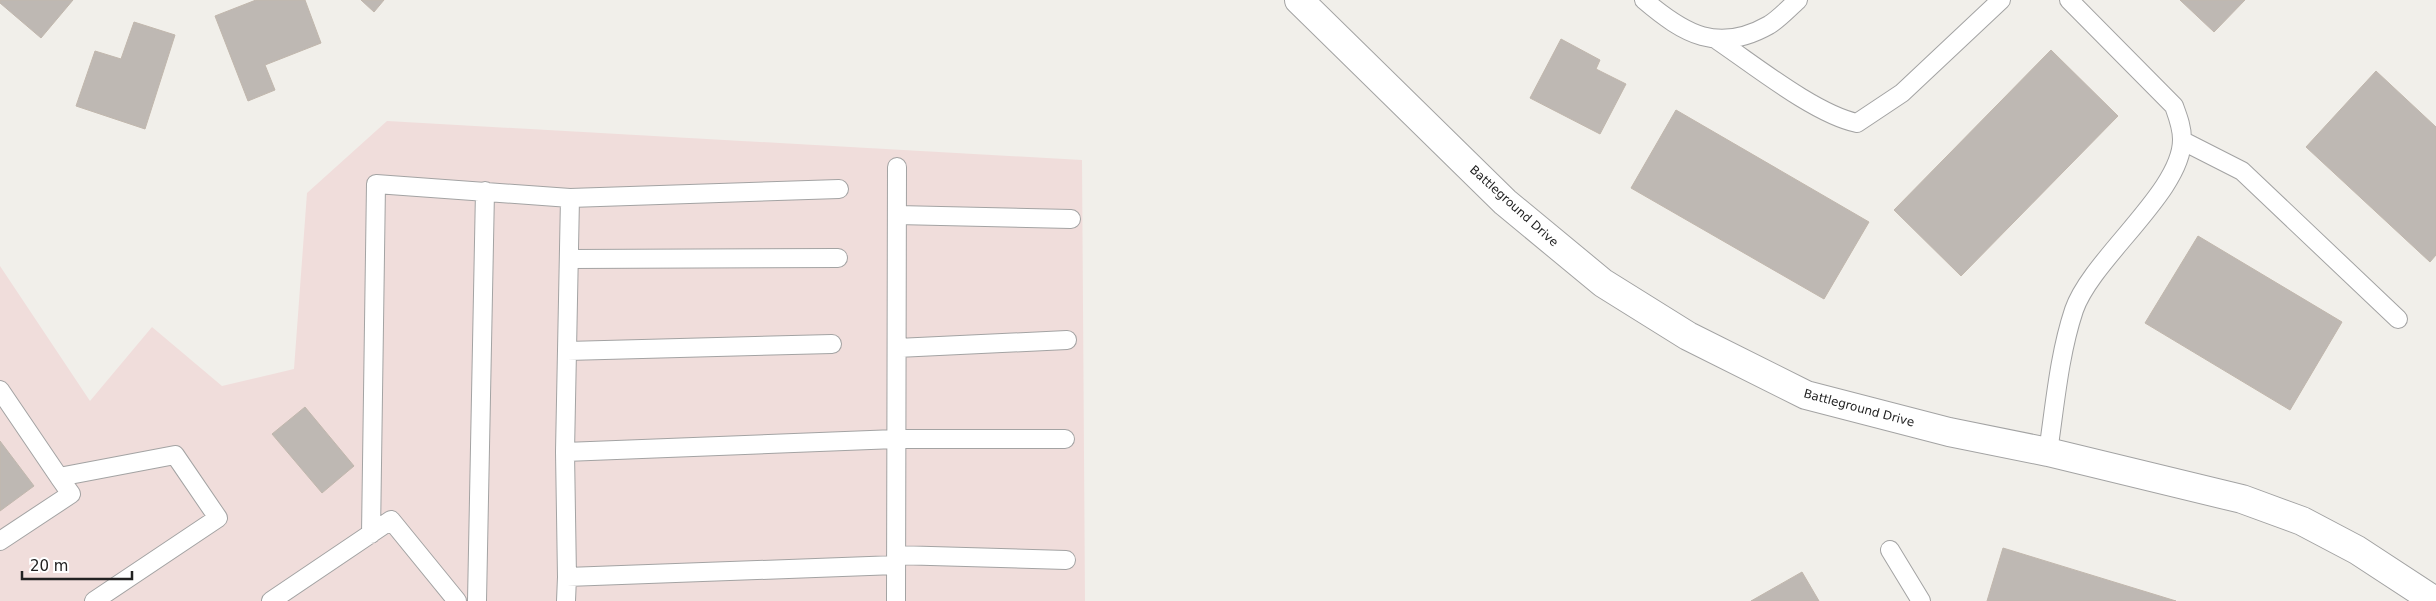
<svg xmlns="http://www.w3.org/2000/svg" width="2436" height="601" font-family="'DejaVu Sans',sans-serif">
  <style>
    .commercial { fill: #f0dddb }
    .building { fill: #beb8b3; stroke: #c1b7ad }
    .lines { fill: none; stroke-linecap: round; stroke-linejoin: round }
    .service-casing { stroke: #a3a3a3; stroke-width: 20 }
    .minor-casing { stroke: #a3a3a3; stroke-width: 30 }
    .service { stroke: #fff; stroke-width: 18 }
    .minor { stroke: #fff; stroke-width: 28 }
    .labels { text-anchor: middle; stroke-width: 4.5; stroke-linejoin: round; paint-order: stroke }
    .street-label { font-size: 12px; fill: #222; stroke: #fff }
  </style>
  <rect width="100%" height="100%" fill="#f1efea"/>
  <!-- commercial -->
  <path class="commercial" d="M387,121l695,39 3,441h-1085v-335l90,135 62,-74 70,59 72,-17 13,-176z"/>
  <!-- building -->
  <path class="building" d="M0,0h73l-32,38 -41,-35z
    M256,0h49l16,43 -56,22 10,25 -27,11 -33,-85z
    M361,0h23l-10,12z
    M2180,0h65l-31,32z
    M134,22l41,13 -30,94 -69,-23 19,-55 26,8z
    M1561,39l39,21 -4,9 30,15 -26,50 -70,-36z
    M2051,50l67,66 -157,160 -67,-66z
    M2376,71l60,56v128l-6,7 -124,-115z
    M1676,110l193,112 -45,77 -193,-111z
    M2198,236l144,86 -52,88 -145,-87z
    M305,407l49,59 -32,27 -50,-59z
    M0,441l34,45 -34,25z
    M2003,548l173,53h-189z
    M1802,572l17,29h-68z"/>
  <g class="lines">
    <!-- service casing -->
    <g class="service-casing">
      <path id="service" d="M1644,0c40,34 74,54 125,25 10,-6 20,-17 29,-25
        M1717,40c37,25 98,74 140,83l45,-30 99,-93
        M2183,141l59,30 156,148
        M570,198l269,-9
        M897,215l174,4
        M569,259l269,-1
        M897,348l170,-8
        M567,351l265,-7
        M0,390l59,87 116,-22 43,63 -124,83
        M565,452l2,125
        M2048,452c7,-47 11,-97 26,-142 18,-52 109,-119 108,-171 0,-12 -4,-22 -8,-33l-105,-106
        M371,534l5,-350 194,14 -5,254 331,-13h169
        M0,541l71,-47 -12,-17
        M1890,550l31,51
        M896,555l170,5
        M271,601l120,-81 66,81
        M477,601l8,-410
        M566,601l1,-24 329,-12
        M896,601l1,-434"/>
    </g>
    <!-- minor casing -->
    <g class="minor-casing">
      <path id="minor" d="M1299,0l206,202 98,81 85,53 118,59 143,37 99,20 194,47 60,22 55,29 78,51"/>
    </g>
    <!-- service -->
    <use href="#service" class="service"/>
    <!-- minor -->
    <use href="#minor" class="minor"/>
  </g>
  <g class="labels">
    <!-- street labels -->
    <g class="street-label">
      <text transform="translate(1514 206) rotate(42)" y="4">Battleground Drive</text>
      <text transform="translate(1859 408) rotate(15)" y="4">Battleground Drive</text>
    </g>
  </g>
  <!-- scale -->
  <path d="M22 571v8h110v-8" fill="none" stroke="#222222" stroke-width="2.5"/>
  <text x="30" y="571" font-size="15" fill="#222222" stroke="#ffffff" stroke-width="4" paint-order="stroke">20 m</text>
</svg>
